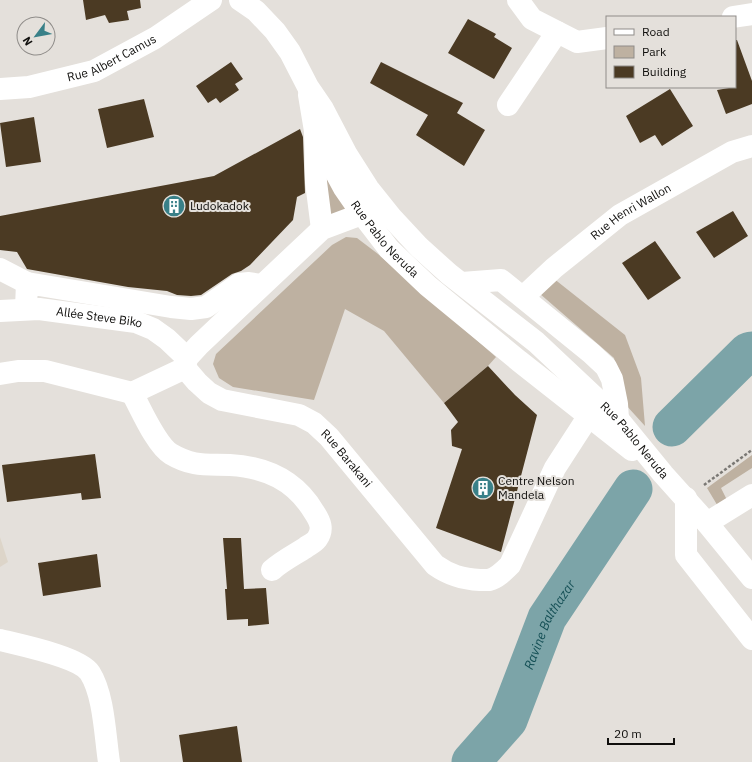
<svg xmlns="http://www.w3.org/2000/svg" width="752" height="762" font-family="'IBM Plex Sans',sans-serif">
  <style>
    .built { fill: #ddd5c9 }
    .green { fill: #beb1a1 }
    .lines { fill: none; stroke-linecap: round; stroke-linejoin: round }
    .river { stroke: #7ca4a8; stroke-width: 39 }
    .building { fill: #4b3a23 }
    .path { stroke: #7a7874; stroke-width: 2.5; stroke-dasharray: 3 2; stroke-linecap: butt }
    .minor { stroke: #fff; stroke-width: 22 }
    .major { stroke: #fff; stroke-width: 22 }
    .labels { text-anchor: middle; stroke-width: 4; stroke-linejoin: round; paint-order: stroke }
    .street-label { font-size: 12px; fill: #100f0d; stroke: #e4e0db }
    .poi-label { font-size: 12px; fill: #100f0d; stroke: #e4e0db; text-anchor: start }
    .water-label { font-size: 13px; font-style: italic; fill: #134e54; stroke: #e4e0db }
  </style>
  <rect width="100%" height="100%" fill="#e4e0db"/>
  <!-- built -->
  <path class="built" d="M0,537l8,25 -8,5z"/>
  <!-- green -->
  <path class="green" d="M328,175l19,34 -20,7 -5,-39z
    M346,237l11,1 21,16 118,103 -8,9 -44,37 -60,-72 -39,-22 -31,91 -81,-13 -14,-9 -6,-14 3,-10 116,-109z
    M553,278l72,57 16,43 4,48 -20,-22 -11,-46 -75,-65z
    M752,455v13l-31,20 7,14 -9,6 -12,-20z"/>
  <g class="lines">
    <!-- river -->
    <g class="river">
      <path d="M672,427l76,-75 4,-1"/>
      <path id="s1" d="M471,762l37,-42 39,-102 86,-129"/>
    </g>
  </g>
  <!-- building -->
  <path class="building" d="M83,0h57l1,8 -14,3 2,9 -20,3 -4,-8 -19,5z
    M468,19l28,15 -2,3 18,11 -18,31 -46,-26z
    M735,40h2l15,41v23l-26,10 -9,-24 18,-3z
    M231,62l12,17 -8,5 4,6 -19,13 -4,-5 -8,5 -12,-17z
    M381,62l82,41 -6,10 28,17 -21,36 -48,-31 12,-20 -58,-32z
    M670,89l23,37 -31,20 -7,-11 -15,8 -14,-27z
    M144,99l10,38 -47,11 -9,-39z
    M34,117l7,45 -35,5 -6,-44z
    M300,129l3,8 2,56 -8,4 -4,23 -43,45 -9,6 -9,3 -31,21 -10,1 -14,-1 -10,-4 -39,-4 -101,-18 -10,-17 -17,-2v-34l214,-40z
    M733,211l15,25 -34,22 -18,-26z
    M655,241l26,37 -33,22 -26,-37z
    M488,366l27,29 22,20 -36,137 -65,-24 26,-79 -10,-3 -1,-16 7,-8 -14,-19z
    M95,454l6,44 -19,2 -1,-7 -74,9 -5,-37z
    M223,538h18l3,51 22,-1 3,36 -21,2v-7l-21,1 -2,-31h2z
    M97,554l4,33 -58,9 -5,-33z
    M237,726l5,36h-59l-4,-27z"/>
  <g class="lines">
    <!-- path -->
    <path class="path" d="M704,485l48,-35"/>
    <!-- minor -->
    <g class="minor">
      <path d="M518,0l14,19 45,23 30,-4"/>
      <path d="M733,17l19,-3"/>
      <path id="s2" d="M0,89l29,-2 65,-16 61,-33 56,-38"/>
      <path d="M508,105l49,-73"/>
      <path d="M315,131l1,51 6,47"/>
      <path id="s3" d="M381,217l-19,-3 -40,15 -123,116 -12,13 -2,10 12,14 12,11 13,7 77,15 15,8 15,14 106,128c14,10 27,14 45,15 2,0 6,0 9,0 8,-2 15,-9 21,-15l45,-97 33,-51"/>
      <path d="M0,269l27,14"/>
      <path d="M462,283l39,-3 90,73 15,14 6,12 5,25 1,15"/>
      <path id="s4" d="M523,297l31,-29 66,-53 112,-63 20,-6"/>
      <path d="M26,308l1,-25 144,24 20,2 15,-2 33,-23 10,-1 12,2"/>
      <path id="s5" d="M0,311l39,-2 97,13 17,7 14,10 20,19"/>
      <path d="M0,374l18,-3h27l87,22 53,-25"/>
      <path d="M132,393c9,16 24,52 39,61 22,13 36,10 59,11 36,2 65,15 84,47 6,9 10,17 3,27 -3,4 -8,6 -12,9 -11,7 -23,13 -33,22"/>
      <path d="M686,498v57l66,84"/>
      <path d="M707,523l45,-28"/>
      <path d="M0,640c20,5 80,17 90,33 14,22 15,63 19,89"/>
    </g>
    <!-- major -->
    <g class="major">
      <path id="s6" d="M240,0l16,11 19,20 15,21 18,35 15,22 24,46 21,33 24,30 27,29 30,27 87,68 82,77 45,55 44,49 45,55"/>
      <path id="s7" d="M309,95l6,36 7,16 22,41 18,26 27,35 39,37 91,75 113,89"/>
    </g>
  </g>
  <!-- icons -->
  <defs>
    <g id="building-disc" transform="scale(1.15)"><circle r="9.5" fill="#398088" stroke="#e4e0db"/><path d="M-4-6H4V6H1V3H-1V6H-4ZM-2.5-4.3h1.7v1.8h-1.7ZM.8-4.3h1.7v1.8H.8ZM-2.5-1h1.7V.8h-1.7ZM.8-1h1.7V.8H.8Z" fill="#fff"/></g>
  </defs>
  <g fill-rule="evenodd">
    <use href="#building-disc" x="174" y="206"/>
    <use href="#building-disc" x="483" y="488"/>
  </g>
  <g class="labels">
    <!-- street labels -->
    <g class="street-label">
      <text dy="4" stroke="none"><textPath href="#s2" startOffset="117">Rue Albert Camus</textPath></text>
      <text dy="4" stroke="none"><textPath href="#s4" startOffset="138">Rue Henri Wallon</textPath></text>
      <text dy="4" stroke="none"><textPath href="#s7" startOffset="166">Rue Pablo Neruda</textPath></text>
      <text dy="4" stroke="none"><textPath href="#s5" startOffset="100">Allée Steve Biko</textPath></text>
      <text dy="4" stroke="none"><textPath href="#s6" startOffset="598">Rue Pablo Neruda</textPath></text>
      <text dy="4" stroke="none"><textPath href="#s3" startOffset="452">Rue Barakani</textPath></text>
    </g>
    <!-- poi labels -->
    <g class="poi-label">
      <text x="190" y="210">Ludokadok</text>
      <text x="498" y="485">Centre Nelson<tspan x="498" dy="14">Mandela</tspan></text>
    </g>
    <!-- water labels -->
    <g class="water-label">
      <text dy="5" stroke="none"><textPath href="#s1" startOffset="160">Ravine Balthazar</textPath></text>
    </g>
  </g>
  <!-- legend -->
  <rect x="606" y="16" width="130" height="72" fill="#e4e0db" stroke="#8f8c89"/>
  <rect x="614" y="29" width="20" height="6" fill="#ffffff" stroke="#8f8c89"/>
  <text x="642" y="36" font-size="12" fill="#100f0d">Road</text>
  <rect x="614" y="46" width="20" height="12" fill="#beb1a1" stroke="#8f8c89"/>
  <text x="642" y="56" font-size="12" fill="#100f0d">Park</text>
  <rect x="614" y="66" width="20" height="12" fill="#4b3a23" stroke="#8f8c89"/>
  <text x="642" y="76" font-size="12" fill="#100f0d">Building</text>
  <!-- north arrow -->
  <g transform="translate(36 36) rotate(238)"><circle r="19" fill="#e4e0db" stroke="#8f8c89"/>
  <path d="M0-3L7 15L0 10L-7 15Z" fill="#398088"/>
  <text y="-6" font-size="11" font-weight="bold" text-anchor="middle" fill="#100f0d">N</text>
  </g>
  <!-- scale -->
  <path d="M608 738v6h66v-6" fill="none" stroke="#100f0d" stroke-width="2"/>
  <text x="614" y="738" font-size="12" fill="#100f0d" stroke="#e4e0db" stroke-width="3" paint-order="stroke">20 m</text>
</svg>
